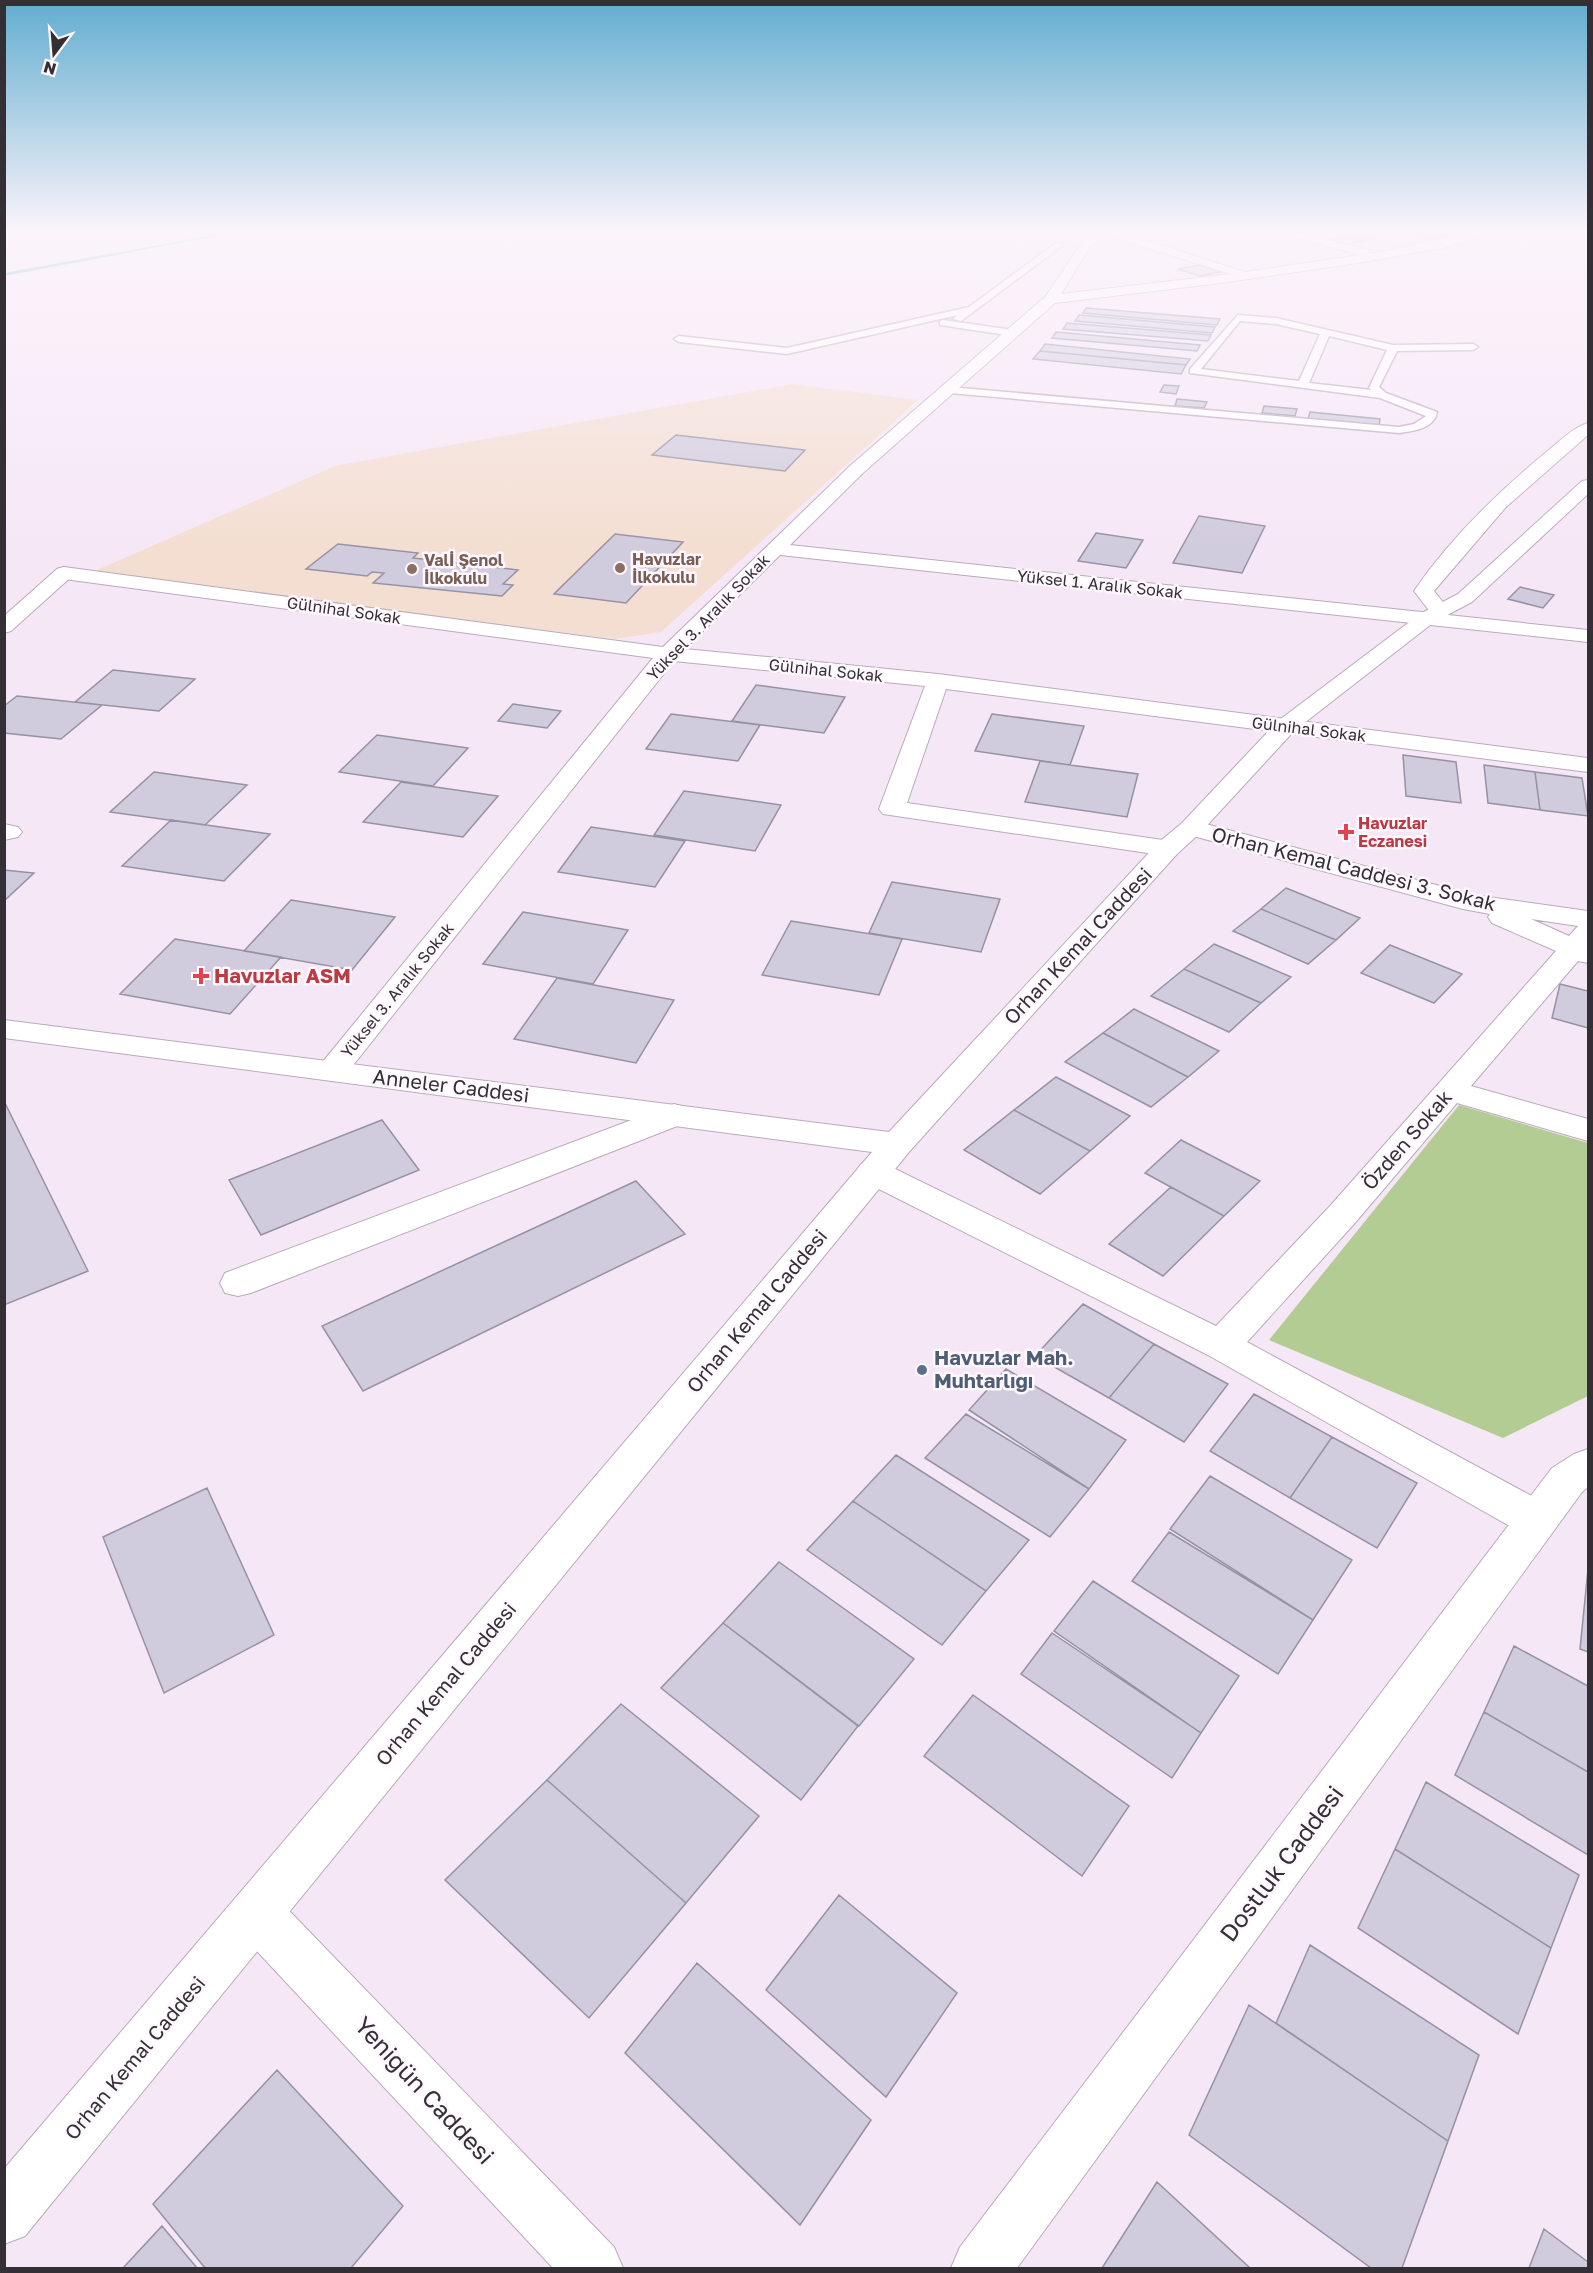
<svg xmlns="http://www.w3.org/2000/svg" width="1593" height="2273" font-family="'Golos Text',sans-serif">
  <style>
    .education { fill: #f4ded1 }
    .green { fill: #b2cc93 }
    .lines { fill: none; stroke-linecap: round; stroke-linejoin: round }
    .stream { fill: #3aa3ac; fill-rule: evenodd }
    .building { fill: #d0cbdd; stroke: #9692a3; stroke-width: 1.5 }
    .lane-casing { stroke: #b9abb9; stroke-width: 3 }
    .street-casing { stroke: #b9abb9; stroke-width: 2 }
    .secondary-casing { stroke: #b9abb9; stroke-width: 2 }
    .lane { fill: #fff; fill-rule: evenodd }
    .street { fill: #fff; fill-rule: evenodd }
    .secondary { fill: #fff; fill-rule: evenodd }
    .education-dot { fill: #8d6e63; stroke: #fef8fe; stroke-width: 2 }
    .health-dot { fill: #e0444e; stroke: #fef8fe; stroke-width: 2 }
    .service-dot { fill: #5c6f8a; stroke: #fef8fe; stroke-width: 2 }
    .labels { text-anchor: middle; stroke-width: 5; stroke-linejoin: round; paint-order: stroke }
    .far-education-label { font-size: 16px; font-weight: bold; fill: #785e54; stroke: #fef8fe; text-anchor: start }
    .far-street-label { font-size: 16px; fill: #342f34; stroke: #fef8fe }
    .far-health-label { font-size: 16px; font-weight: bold; fill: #be3a42; stroke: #fef8fe; text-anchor: start }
    .street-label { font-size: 20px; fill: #342f34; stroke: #fef8fe }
    .health-label { font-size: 20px; font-weight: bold; fill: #be3a42; stroke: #fef8fe; text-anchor: start }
    .service-label { font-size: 20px; font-weight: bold; fill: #4e5e75; stroke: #fef8fe; text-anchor: start }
    .near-street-label { font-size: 24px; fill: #342f34; stroke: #fef8fe }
  </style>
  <rect width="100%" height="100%" fill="#f6e7f6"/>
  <!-- education -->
  <path class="education" d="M792,384l126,16 -257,232 -46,7 -525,-66 245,-107z"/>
  <!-- green -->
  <path class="green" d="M1459,1105l129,38v253l-85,42 -234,-98z"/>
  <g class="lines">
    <!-- stream -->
    <path class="stream" d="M230,232h9l-235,44v-3z"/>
  </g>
  <!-- building -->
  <path class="building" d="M1402,232h37l12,3 -22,4z
    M1361,234l17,4 -30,6 -17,-4z
    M1200,265l21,7 -21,4 -22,-7z
    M1086,308l134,11 -3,6 -134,-12z
    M1079,315l136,12 -3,6 -137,-12z
    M1067,323l144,12 -3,6 -145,-12z
    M1056,332l144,13 -3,6 -145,-13z
    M1045,344l145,15 -4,6 -146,-14z
    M1040,351l146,14 -5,9 -148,-15z
    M1164,385l15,1 -3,8 -16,-2z
    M1177,399l30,3 -3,6 -29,-2z
    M1264,406l33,3 -2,7 -33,-3z
    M1310,412l70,7 -1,7 -71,-7z
    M676,435l129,15 -20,21 -133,-16z
    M1199,516l66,10 -23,47 -69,-10z
    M1096,533l47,7 -17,28 -48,-7z
    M615,534l68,8 -57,61 -72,-9z
    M338,544l80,9 -5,5 105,12 -15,14 10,1 -11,11 -129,-13 11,-10 -12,-1 -5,4 -61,-7z
    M1520,587l34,8 -11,13 -35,-9z
    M113,670l82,9 -36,32 -84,-9z
    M756,685l89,12 -21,36 -92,-12z
    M17,696l85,9 -41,34 -57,-6v-27z
    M513,704l48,7 -14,17 -49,-7z
    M671,714l89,11 -22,36 -92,-12z
    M992,714l92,12 -14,39 -95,-14z
    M377,735l91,13 -35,38 -94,-14z
    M1403,755l53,7 5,41 -55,-7z
    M1040,761l98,13 -11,43 -102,-15z
    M1484,765l51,7 5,38 -52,-7z
    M154,772l93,13 -42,40 -95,-13z
    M1535,772l47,6 6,38 -48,-6z
    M401,782l97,14 -35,41 -100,-15z
    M684,791l97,14 -26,46 -101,-16z
    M171,820l99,14 -46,47 -102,-15z
    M591,827l94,14 -30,46 -97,-15z
    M4,870l30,3 -30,28z
    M892,882l108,17 -19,53 -112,-19z
    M1286,888l74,30 -24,22 -75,-31z
    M291,900l104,17 -43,53 -108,-19z
    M1261,909l75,31 -28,24 -75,-33z
    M523,912l105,18 -35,54 -110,-20z
    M791,921l111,18 -23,56 -117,-20z
    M175,939l106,18 -51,57 -110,-20z
    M1214,944l77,33 -30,26 -77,-34z
    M1390,945l72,29 -28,29 -73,-30z
    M1184,969l77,34 -32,29 -78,-36z
    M557,978l117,22 -38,63 -122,-24z
    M1560,984l28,7v37l-36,-10z
    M1134,1009l85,42 -31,26 -85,-44z
    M1103,1033l85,44 -37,30 -86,-45z
    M1056,1077l74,39 -40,35 -76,-41z
    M4,1101l84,170 -84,34z
    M1014,1110l76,41 -50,43 -76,-44z
    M382,1120l37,50 -158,65 -32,-55z
    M1181,1140l79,41 -36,35 -79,-43z
    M636,1181l49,53 -322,157 -41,-65z
    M1171,1187l53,29 -61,60 -54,-32z
    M1083,1304l71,40 -45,54 -74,-42z
    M1154,1344l74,40 -44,58 -75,-44z
    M1006,1369l120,71 -37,49 -120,-79z
    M1254,1394l78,43 -42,61 -80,-47z
    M966,1414l123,75 -39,48 -125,-79z
    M1332,1437l85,46 -40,65 -87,-50z
    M896,1455l133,85 -43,51 -133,-90z
    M1210,1476l142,84 -39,60 -143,-91z
    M207,1488l67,147 -110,58 -61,-156z
    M853,1501l133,90 -44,54 -135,-95z
    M1169,1532l144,88 -35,54 -146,-93z
    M779,1562l135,97 -55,67 -136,-103z
    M1588,1569v83l-8,-3z
    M1093,1581l146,95 -38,57 -147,-102z
    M723,1623l135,103 -57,74 -140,-112z
    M1052,1633l149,100 -29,45 -151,-104z
    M1514,1646l74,40v86l-104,-60z
    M973,1695l156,111 -47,70 -158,-120z
    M621,1704l138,112 -73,87 -139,-123z
    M1484,1712l104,60v83l-133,-80z
    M547,1780l139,123 -97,115 -144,-138z
    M1426,1782l153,93 -28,73 -156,-99z
    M1395,1849l156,99 -33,86 -160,-106z
    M839,1895l118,98 -71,104 -120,-107z
    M1310,1945l169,110 -31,86 -172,-118z
    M697,1963l174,157 -71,105 -175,-172z
    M1249,2005l199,136 -46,127h-31l-182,-133z
    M277,2070l126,136 -52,62h-146l-52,-64z
    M1157,2182l93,86h-148z
    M162,2226l35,42h-74z
    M1544,2229l44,33v6h-59z"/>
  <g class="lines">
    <!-- lane casing -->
    <g class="lane-casing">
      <path id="lane" d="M1056,243l7,2 -102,76 -8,-2 5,-4 -171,39 -108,-12 -5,-3 5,-3 108,12 182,-41z
        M1238,315l38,3 117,27 80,-1 5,3 -5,3 -76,1 -18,36 7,6 51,19c-3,17 -24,19 -38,21l-449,-40 -5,-3 5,-3 449,40 15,-3 12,-8 -46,-18 -190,-25v-4zM1240,321l36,3 44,10 -21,47 -98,-12zM1329,336l58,14 -18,38 2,2 -62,-7z
        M943,320l70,10 5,3 -5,3 -73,-11v-4z"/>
    </g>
    <!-- street casing -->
    <g class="street-casing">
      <path id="street" d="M1094,232h25l126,40 115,-17 -84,-23h19l74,18 1,4 106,-22h18l-47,15 -83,15 -143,21 -166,20 -192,170 -73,72 641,68 -17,-22c37,-54 86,-101 136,-142 11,-9 24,-22 38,-26v12l-82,72 -72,84 16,20 -2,4 140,15v12l-808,-87 -95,94 253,25 650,84v14l-642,-83 -39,114 270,39 4,6 -4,6 -9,2 -285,-42 -4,-5 46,-123 -251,-25 -331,417 -11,3 -11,-3 -5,-7 5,-7 332,-406 -589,-79 -7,-2 -3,-4 3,-4 7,-2 599,80 188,-182 195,-169 37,-55zM1105,235l126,39 -170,20 30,-49z
        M1191,820l283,75 114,16v52l-10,-2 -107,125 117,33v22l-131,-38 -103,121 -107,118 305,165 6,13 -6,13 -15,5 -15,-5 -314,-178 -347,-175 -5,-8 5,-8 12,-4 12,4 331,162 114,-120 226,-255 -64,-28 -4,-6 2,-3 -27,-5 -281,-76 -4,-5 4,-5zM1531,919l47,7 -9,10z
        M4,824l14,3 4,5 -4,5 -14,3z
        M674,1104l11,3 5,8 -5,8 -434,170 -13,3 -13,-3 -5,-10 5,-10z
        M256,1887l18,8 340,352 9,21h-70l-315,-337 -8,-18 8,-18z"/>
    </g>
    <!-- secondary casing -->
    <g class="secondary-casing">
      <path id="secondary" d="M1588,480v14l-116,108 -38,20 -140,109 -94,102 -23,21 -268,298 -884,1084 -21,8v-75l868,-1017 -868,-114v-18l885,112 270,-290 23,-19 96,-102 142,-107 38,-20 124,-113z
        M64,567l7,2 3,4 -3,4 -60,54 -7,2v-17l53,-47z
        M1588,1449v38l-6,5 -565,776h-66l9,-21 592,-779 22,-14z"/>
    </g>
    <!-- lane -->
    <use href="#lane" class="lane"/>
    <!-- street -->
    <use href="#street" class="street"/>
    <!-- secondary -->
    <use href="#secondary" class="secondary"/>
  </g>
  <!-- sky -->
  <linearGradient id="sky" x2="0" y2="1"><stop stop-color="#62add0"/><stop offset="0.42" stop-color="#fbf4fb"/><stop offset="1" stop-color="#fbf4fb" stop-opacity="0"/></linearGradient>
  <rect width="1593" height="550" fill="url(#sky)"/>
  <!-- markers -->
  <g class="education-dot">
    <circle cx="620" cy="568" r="6"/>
    <circle cx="412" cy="569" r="6"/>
  </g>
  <g class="health-dot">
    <path d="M1343 823h6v6h6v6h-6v6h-6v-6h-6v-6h6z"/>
    <path d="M198 967h6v6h6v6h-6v6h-6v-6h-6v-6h6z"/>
  </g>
  <circle class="service-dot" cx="922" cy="1370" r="6"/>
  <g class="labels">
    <!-- far-education labels -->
    <g class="far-education-label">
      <text x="632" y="565">Havuzlar<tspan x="632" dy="18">İlkokulu</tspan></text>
      <text x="424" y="566">Valİ Şenol<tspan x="424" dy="18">İlkokulu</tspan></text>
    </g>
    <!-- far-street labels -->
    <g class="far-street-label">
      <text transform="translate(1100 584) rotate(6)" y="6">Yüksel 1. Aralık Sokak</text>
      <text transform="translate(344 610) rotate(8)" y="6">Gülnihal Sokak</text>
      <text transform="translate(708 617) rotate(-46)" y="6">Yüksel 3. Aralık Sokak</text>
      <text transform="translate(826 670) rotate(6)" y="6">Gülnihal Sokak</text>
      <text transform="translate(1309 729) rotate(7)" y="6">Gülnihal Sokak</text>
      <text transform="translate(397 990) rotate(-51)" y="6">Yüksel 3. Aralık Sokak</text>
    </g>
    <!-- far-health labels -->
    <g class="far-health-label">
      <text x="1358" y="829">Havuzlar<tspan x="1358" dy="18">Eczanesi</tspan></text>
    </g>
    <!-- street labels -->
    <g class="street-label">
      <text transform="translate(1354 869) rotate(14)" y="7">Orhan Kemal Caddesi 3. Sokak</text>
      <text transform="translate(1078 946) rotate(-47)" y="7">Orhan Kemal Caddesi</text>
      <text transform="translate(451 1086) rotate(7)" y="7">Anneler Caddesi</text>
      <text transform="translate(1407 1140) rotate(-49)" y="7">Özden Sokak</text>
      <text transform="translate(757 1311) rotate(-50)" y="7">Orhan Kemal Caddesi</text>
      <text transform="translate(446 1684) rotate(-50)" y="7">Orhan Kemal Caddesi</text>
      <text transform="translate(135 2058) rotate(-50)" y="7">Orhan Kemal Caddesi</text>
    </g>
    <!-- health labels -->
    <g class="health-label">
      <text x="214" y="983">Havuzlar ASM</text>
    </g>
    <!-- service labels -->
    <g class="service-label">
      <text x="934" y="1365">Havuzlar Mah.<tspan x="934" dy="23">Muhtarlığı</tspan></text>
    </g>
    <!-- near-street labels -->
    <g class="near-street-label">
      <text transform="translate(1282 1864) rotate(-53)" y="8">Dostluk Caddesi</text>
      <text transform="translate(424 2091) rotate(47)" y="8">Yenigün Caddesi</text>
    </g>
  </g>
  <!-- border -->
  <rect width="1593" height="2273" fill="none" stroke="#342f34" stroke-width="12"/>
  <!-- north arrow -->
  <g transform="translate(54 54) rotate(196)" stroke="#fef8fe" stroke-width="4.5" paint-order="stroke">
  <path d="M0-4.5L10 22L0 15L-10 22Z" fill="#342f34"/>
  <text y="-9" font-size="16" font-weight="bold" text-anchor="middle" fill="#342f34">N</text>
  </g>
</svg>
